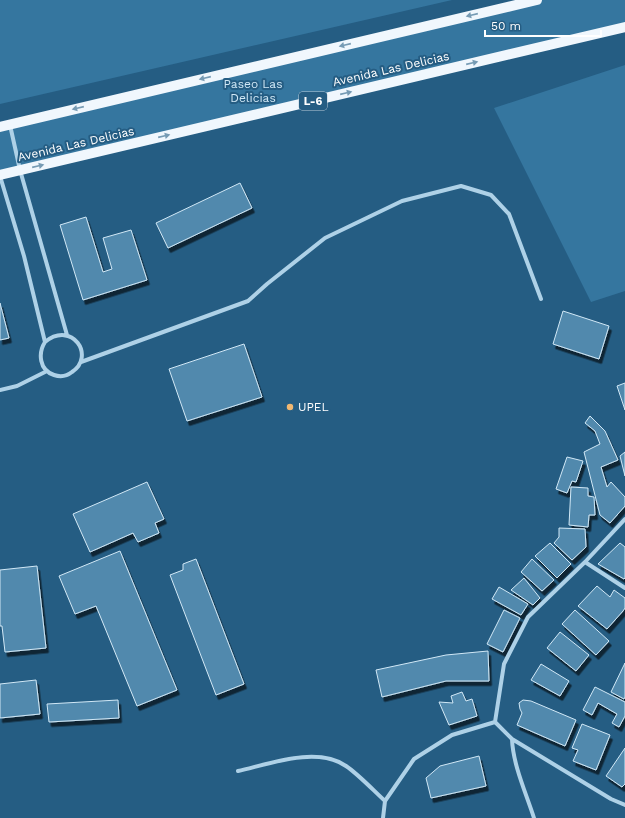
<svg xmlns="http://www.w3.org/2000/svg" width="625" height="818" font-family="'Work Sans',sans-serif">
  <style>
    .green { fill: #35769f }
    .building { fill: #5189ad; stroke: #d1e8f6; filter: url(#shadow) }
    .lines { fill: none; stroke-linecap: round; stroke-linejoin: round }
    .street { stroke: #aed1e7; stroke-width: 4 }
    .primary { stroke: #f0f7fd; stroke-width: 10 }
    .oneway { fill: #769bb4 }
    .poi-dot { fill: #f1b872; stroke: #255d83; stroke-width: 1.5 }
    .labels { text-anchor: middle; stroke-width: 4; stroke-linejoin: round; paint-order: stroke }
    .shield { fill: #255d83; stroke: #beceda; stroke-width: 1 }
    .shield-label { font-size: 11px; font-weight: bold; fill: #fff }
    .street-label { font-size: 12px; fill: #fff; stroke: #255d83 }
    .park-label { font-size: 12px; fill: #d1e8f6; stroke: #255d83 }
    .poi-label { font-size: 12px; fill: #fff; stroke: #255d83; text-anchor: start }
  </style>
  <defs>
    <filter id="shadow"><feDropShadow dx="2.5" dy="4.5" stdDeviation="0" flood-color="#0009"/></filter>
  </defs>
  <rect width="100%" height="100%" fill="#255d83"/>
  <!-- green -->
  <path class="green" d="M0,0h452l-452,104z
    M537,0h88v27l-625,148v-48z
    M625,65v226l-34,11 -97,-194z"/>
  <!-- building -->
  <path class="building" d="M240,183l12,25 -84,40 -12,-25z
    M86,217l17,55 9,-3 -9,-31 28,-8 16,50 -64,20 -23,-75z
    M0,303l9,35 -9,2z
    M563,311l46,15 -10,33 -46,-15z
    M244,344l18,53 -75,24 -18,-52z
    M625,383v27l-8,-24z
    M590,416l15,15 13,29 -17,7 6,20 4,-5 14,15v9l-15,17 -10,-8 -16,-63 16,-8 -5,-13 -10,-8z
    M625,452v24l-5,-20z
    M567,457l16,4 -7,21 -4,-1 -5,12 -11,-4z
    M147,482l17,37 -9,4 4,10 -21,9 -5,-9 -43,19 -17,-38z
    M571,487l17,1v8l6,1 1,18h-6l-1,12 -19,-2z
    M559,528l26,1 1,18 -14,13 -18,-17 5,-6z
    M550,543l21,21 -14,14 -22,-22z
    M620,543l5,4v31l-1,1 -26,-15z
    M120,551l57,139 -40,16 -41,-100 -21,8 -16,-38z
    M196,559l48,125 -28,11 -46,-120 13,-5v-6z
    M532,559l22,21 -12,11 -21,-19z
    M37,566l9,82 -41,4 -3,-26h-2v-56z
    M524,578l16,20 -7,7 -22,-15z
    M597,586l13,11 4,-7 11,8v10l-2,3 -16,18 -29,-23z
    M499,587l29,17 -7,11 -29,-16z
    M504,610l16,8 -17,34 -16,-8z
    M575,610l34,31 -13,14 -34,-31z
    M560,632l29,23 -13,16 -29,-23z
    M488,651l1,30h-43l-64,16 -6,-27 70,-15z
    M625,663v34l-1,2 -13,-7z
    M541,664l28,17 -9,15 -29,-16z
    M36,680l4,34 -40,4v-34z
    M595,687l30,15v14l-6,11 -7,-4 5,-9 -19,-11 -6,12 -9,-5z
    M462,692l4,9 6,-2 5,17 -28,9 -10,-23 14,1 -2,-7z
    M118,700l1,18 -70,4 -2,-18z
    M523,700l8,1 45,19 -11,26 -48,-21 5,-12 -2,-4 -1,-6z
    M582,724l28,11 -14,35 -23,-9 5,-11 -6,-2z
    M625,748v36l-3,3 -16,-11z
    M479,756l7,30 -55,12 -5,-20 14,-12z"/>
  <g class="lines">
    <!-- street -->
    <path class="street" d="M10,125l10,45 47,165
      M0,176l24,80 21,86c-7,11 -6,28 9,33 6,2 13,1 18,-3 24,-16 0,-52 -27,-30
      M81,362l167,-61 19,-17 58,-46 77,-37 59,-15 30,9 18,19 32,85
      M0,390l17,-4 30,-15
      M625,519l-40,43 -57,55 -24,47 -9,58 17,17 99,60 14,6
      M585,562l40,26
      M512,739c1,26 14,54 22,79
      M238,771c31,-7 79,-25 108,-5 12,8 28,25 39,35
      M383,818l2,-17 29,-42 38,-24 43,-13"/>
    <!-- primary -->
    <path class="primary" d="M0,127l537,-127
      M0,175l625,-148"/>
  </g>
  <!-- one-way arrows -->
  <defs><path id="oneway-solid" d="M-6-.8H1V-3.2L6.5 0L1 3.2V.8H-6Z"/></defs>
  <g class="oneway">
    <use href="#oneway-solid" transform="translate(472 15) rotate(167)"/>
    <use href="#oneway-solid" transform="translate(345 45) rotate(167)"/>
    <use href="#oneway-solid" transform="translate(472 63) rotate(-13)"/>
    <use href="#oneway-solid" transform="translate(205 78) rotate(167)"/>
    <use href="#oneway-solid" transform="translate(346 93) rotate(-13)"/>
    <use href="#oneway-solid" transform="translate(78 108) rotate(167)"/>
    <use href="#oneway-solid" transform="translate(164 136) rotate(-13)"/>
    <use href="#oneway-solid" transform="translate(38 166) rotate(-13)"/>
  </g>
  <!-- markers -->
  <circle class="poi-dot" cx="290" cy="407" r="4"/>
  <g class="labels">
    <!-- shield labels -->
    <rect class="shield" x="299" y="92" width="28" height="18" rx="3"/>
    <g class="shield-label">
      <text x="313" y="105">L-6</text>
    </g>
    <!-- street labels -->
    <g class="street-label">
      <text transform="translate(391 69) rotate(-13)" y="4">Avenida Las Delicias</text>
      <text transform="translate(76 144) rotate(-13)" y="4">Avenida Las Delicias</text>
    </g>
    <!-- park labels -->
    <g class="park-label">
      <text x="253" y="88">Paseo Las<tspan x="253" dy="14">Delicias</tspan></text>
    </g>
    <!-- poi labels -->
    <g class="poi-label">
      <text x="298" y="411">UPEL</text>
    </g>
  </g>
  <!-- scale -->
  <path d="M485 30v6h116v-6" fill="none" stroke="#ffffff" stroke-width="2"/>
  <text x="491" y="30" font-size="12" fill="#ffffff" stroke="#255d83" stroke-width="3" paint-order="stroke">50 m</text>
</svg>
